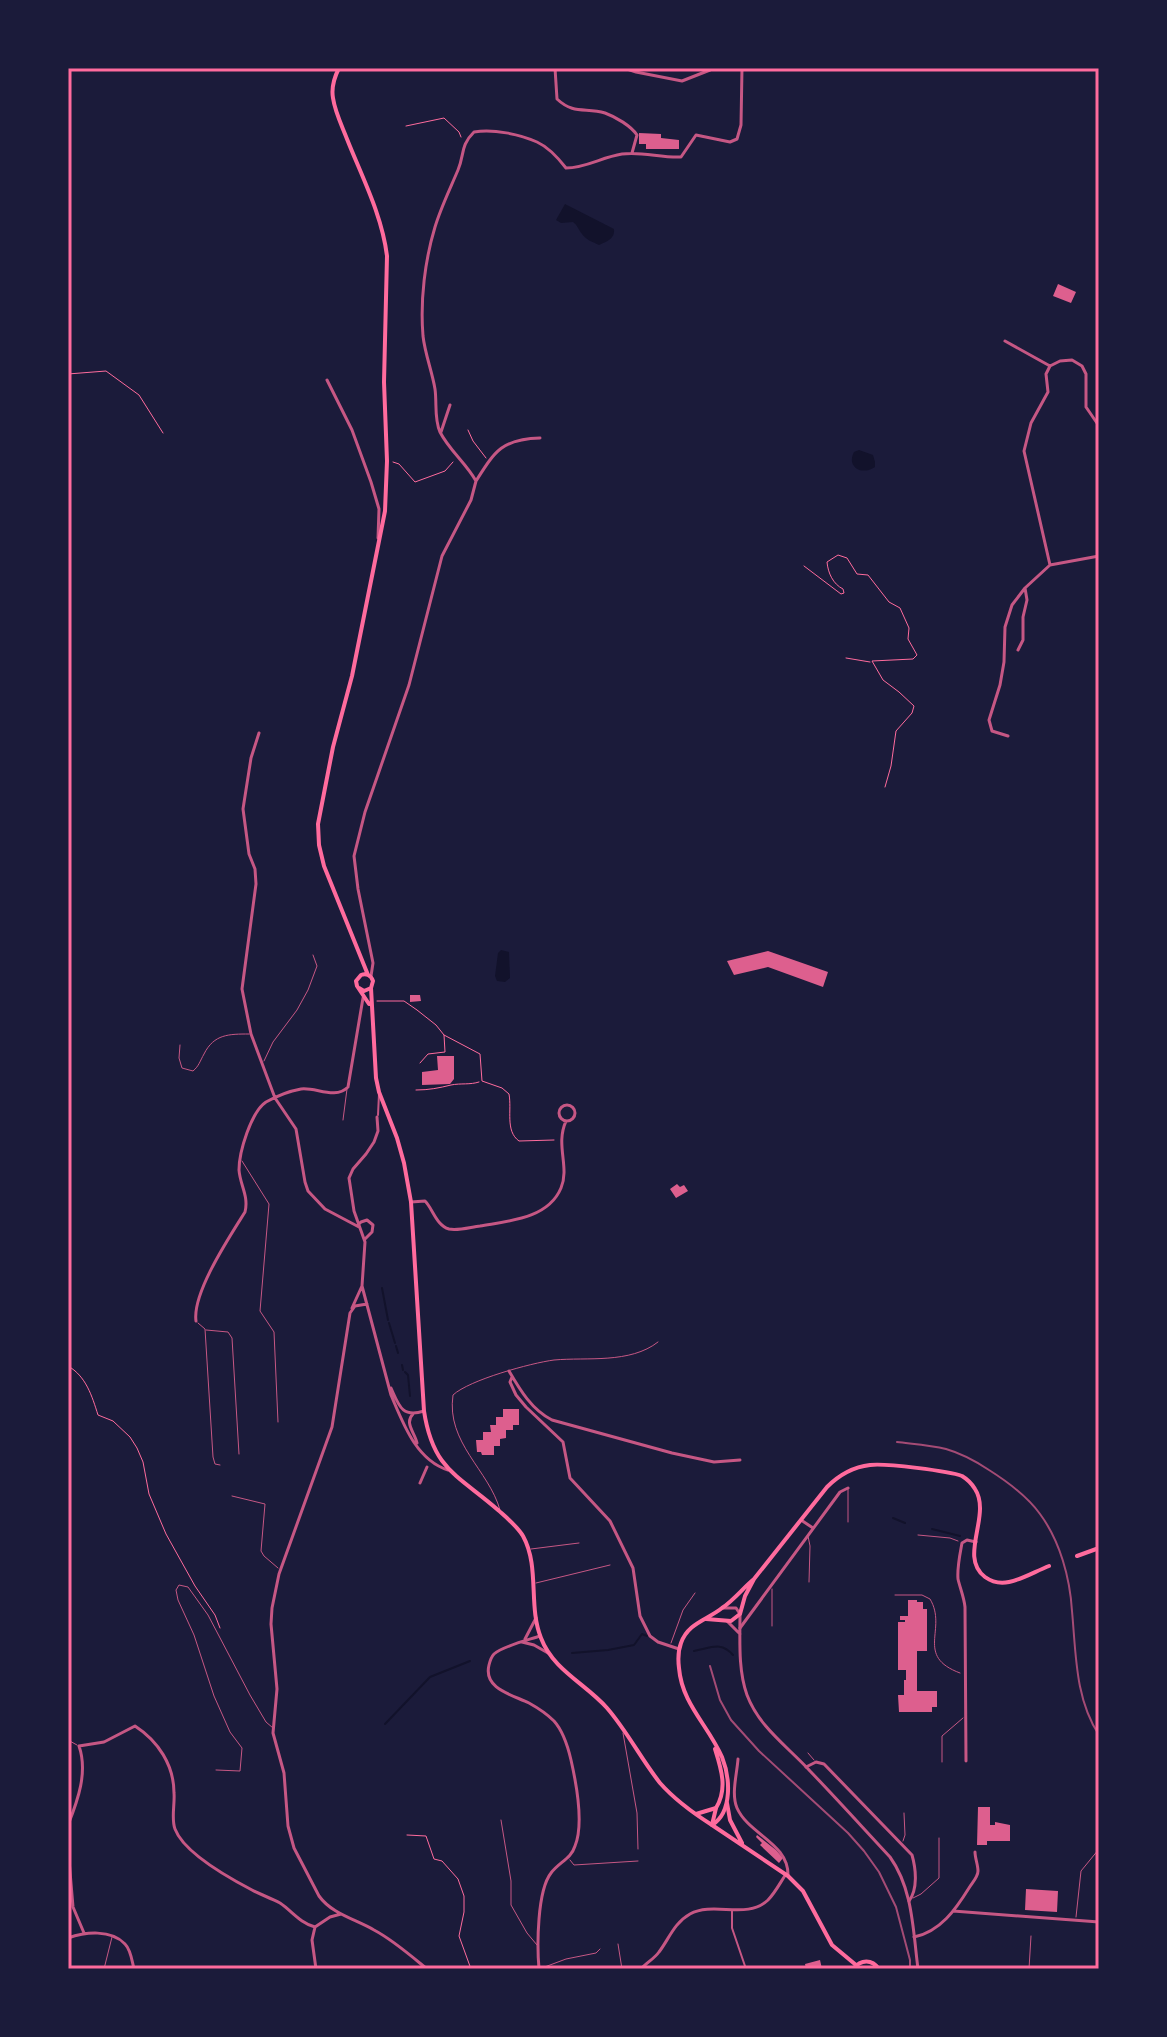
<svg xmlns="http://www.w3.org/2000/svg" width="1167" height="2037" font-family="Poppins,sans-serif">
  <style>
    .water { fill: #12122b }
    .lines { fill: none; stroke-linecap: round; stroke-linejoin: round }
    .stream { stroke: #12122b; stroke-width: 2 }
    .building { fill: #dd5f8e }
    .path { stroke: #ff6b9d; stroke-width: 1 }
    .service { stroke: #c65784; stroke-width: 1 }
    .pedestrian { stroke: #c65784; stroke-width: 2 }
    .minor { stroke: #c65784; stroke-width: 3 }
    .tertiary { stroke: #c65784; stroke-width: 3 }
    .secondary { stroke: #ff6b9d; stroke-width: 4 }
    .primary { stroke: #ff6b9d; stroke-width: 4 }
    .rail { stroke: #a44b75; stroke-width: 2 }
    .neatline { fill: none; stroke: #ff6b9d; stroke-width: 3 }
  </style>
  <rect width="100%" height="100%" fill="#1b1b3a"/>
  <!-- water -->
  <path class="water" d="M565,204l49,25c1,10 -7,12 -15,16 -6,-3 -13,-5 -17,-11 -4,-5 -4,-8 -9,-12l-12,1 -5,-3z
    M859,450l14,5 2,7v5c-13,9 -29,0 -21,-15z
    M501,950l8,2 1,26 -5,4 -8,-1 -2,-5 3,-23z"/>
  <g class="lines">
    <!-- stream -->
    <path class="stream" d="M382,1288l6,32
      M389,1323l6,20
      M396,1346l2,7
      M402,1365l1,5
      M405,1372l3,3 2,21
      M893,1518l12,5
      M932,1529l28,7
      M694,1651c17,-3 27,-10 39,4
      M572,1653l36,-3 26,-5 8,-11 5,2
      M385,1724l45,-47 40,-16"/>
  </g>
  <!-- building -->
  <path class="building" d="M639,133l22,1v4l18,2v9h-33v-5h-7z
    M1058,284l18,8 -5,11 -18,-7z
    M768,951l60,21 -5,15 -55,-20 -34,8 -7,-14z
    M410,995h10l1,6 -11,1z
    M437,1056h17v23l-4,5 -28,1v-13l16,-2z
    M677,1184l3,3 4,-2 4,6 -12,7 -6,-9z
    M503,1409h16v16h-6v5h-7v8l-6,1v7h-6v9h-12l-1,-3h-4l-1,-12h7v-8h8l-1,-7h6v-8h7z
    M908,1600h9v2h6v7h4v42h-10v40h20v16h-5v5h-33l-1,-17h6v-15h2v-10h-8v-48h7v-2h-5v-4h8z
    M978,1807h12v18h5v-3l15,3v16h-23v4h-10z
    M757,1835l19,15 7,8 -4,5 -19,-18 2,-2 -6,-6z
    M1026,1889l32,2 -1,21 -32,-2z
    M820,1960l2,9h-16l-1,-5z"/>
  <g class="lines">
    <!-- path -->
    <path class="path" d="M406,126l38,-8 15,14 2,5
      M68,374l38,-3 33,24 24,38
      M468,430l5,11 13,17
      M393,462l6,2 16,18 30,-11 8,-9
      M804,566l37,28 3,-1 -1,-4c-10,-5 -15,-16 -16,-27l11,-7 9,3 10,16 11,1 21,27 11,6 9,20 -1,11 9,16 -4,4 -41,2 11,19 16,12 15,14 -2,7 -16,18 -5,35 -6,21
      M846,658l24,4
      M377,1001h27l13,9 19,15 8,10 1,17 -17,2 -8,9
      M444,1035l36,19 2,27 20,7 7,6c3,16 -4,37 10,47l35,-1
      M416,1090c13,0 23,-2 35,-5 10,-2 19,0 28,-3
      M68,1366c18,10 24,30 30,49l15,6 17,16 7,11 6,14 6,32 17,40 29,52 20,29 5,13
      M407,1835l19,1 8,23 8,2 16,18 6,17v16l-5,24 12,33"/>
    <!-- service -->
    <path class="service" d="M180,1045l-1,13 3,10 11,3c6,-5 7,-10 11,-17 10,-20 25,-20 45,-20
      M264,1061l9,-19 24,-32 11,-20 9,-24 -4,-11
      M343,1120l4,-31
      M242,1161l27,43 -9,107 14,21 4,90
      M198,1323l7,6 8,128 2,7 5,1
      M206,1330l22,2 4,6 7,116
      M848,1489v33
      M232,1496l33,8 -4,47 3,5 14,12
      M500,1510c-11,-40 -54,-67 -47,-115 16,-15 78,-32 101,-35 33,-3 76,4 104,-18
      M918,1535l32,3 8,3
      M808,1536l2,10 -1,36
      M531,1549l48,-6
      M536,1583l74,-18
      M772,1589v37
      M895,1595h27l8,4c18,30 -16,57 30,74
      M671,1643l12,-33 12,-17
      M623,1733l14,80 1,36
      M68,1740l9,5
      M808,1753l6,7
      M942,1762v-26l21,-18
      M216,1770l24,1 2,-23 -12,-16 -16,-36 -20,-61 -16,-35 -2,-10 3,-5 9,2 20,28 42,80 16,27 7,6
      M501,1820l10,61v24l16,28 10,12
      M903,1841l2,-6 -1,-22
      M570,1860l4,5 64,-4
      M913,1898l8,-4 18,-16v-40
      M1076,1917l5,-46 18,-22
      M618,1944l4,25
      M542,1968l24,-9 30,-6 4,-4
      M104,1969l8,-32
      M1029,1969l2,-33"/>
    <!-- pedestrian -->
    <path class="pedestrian" d="M378,1115l1,-21
      M732,1910v18l14,41"/>
    <!-- minor -->
    <path class="minor" d="M555,68l2,31c17,16 29,8 48,14 11,4 26,13 32,22l-5,18
      M624,68l12,4 46,9 28,-11v-2
      M1005,341l45,25
      M327,380l25,50 19,52 8,27 -1,29
      M441,432l9,-27
      M476,481c19,-30 26,-42 64,-43
      M1050,565l-26,-114 7,-28 17,-31 -2,-18 4,-8 10,-5 12,-1 10,6 4,8v33l13,19
      M1018,650l5,-10v-23l4,-17 -2,-12
      M259,733l-8,25 -8,51 6,45 6,15 1,15 -14,105 9,45 24,64 21,31 9,53 3,9 17,18 34,18
      M1008,736l-16,-5 -3,-11 11,-35 4,-23 1,-35 7,-22 13,-17 25,-23 49,-9
      M371,976l2,-13 -15,-74 -4,-33 11,-44 44,-127 33,-129 29,-56 5,-19c-10,-18 -27,-31 -36,-49 -6,-13 -3,-29 -5,-43 -3,-18 -10,-35 -12,-53 -3,-36 2,-76 12,-109 6,-20 15,-38 23,-57 7,-17 2,-24 16,-38 20,-3 45,2 63,10 11,5 22,17 29,26 20,0 36,-11 56,-14 19,-3 39,4 59,3l15,-22 34,7 7,-3 4,-14 1,-57
      M559 1113a8 8 0 1 1 16 0a8 8 0 1 1-16 0Z
      M377,1117l1,14 -4,11 -8,12 -13,15 -4,9 5,33 11,31 -3,44 29,109c12,28 25,65 57,75
      M411,1202l14,-1c8,8 11,24 24,28 9,2 22,-2 31,-3 28,-5 68,-7 81,-38 9,-21 -6,-43 5,-67
      M358,1225l3,-3 6,-2 6,5 -1,7 -7,7
      M367,1304l-12,2 -5,7 -18,114 -53,147 -7,34 -1,16 6,65 -4,44 11,40 4,53 6,22 25,48c13,18 36,23 55,34 19,10 36,25 53,39
      M352,1308l10,-22
      M196,1321c-4,-28 34,-85 49,-109 4,-16 -5,-27 -6,-42 0,-18 12,-58 27,-68 9,-5 24,-11 35,-13 15,-2 34,11 47,-2l15,-89
      M509,1371c11,19 23,39 43,49l120,33 42,9 26,-2
      M512,1377l-2,5 6,13 10,12 37,35 7,36 40,43 23,47 7,48 10,20 8,6 21,7
      M391,1388c8,18 11,30 33,23
      M413,1414c-9,9 2,19 4,29
      M420,1483l7,-16
      M801,1520l12,8
      M740,1628l100,-136 8,-4
      M525,1639l11,-21
      M522,1642l12,3 14,8
      M738,1759c-1,15 -7,35 -1,49 12,27 52,35 51,68
      M966,1761l-1,-154c-1,-10 -5,-19 -7,-28 -1,-12 2,-25 4,-36l5,-3 9,2
      M806,1767l10,-5 8,2 88,91c4,14 6,34 -3,46
      M68,1825c10,-25 20,-53 11,-79l25,-4 31,-16c23,15 39,39 39,67 1,11 -3,26 1,36 9,24 56,50 77,61 9,5 19,8 28,13 12,8 20,20 35,24
      M68,1848l5,59 11,26
      M953,1911l146,11
      M914,1937c26,-5 42,-28 55,-49 3,-5 9,-11 9,-17 0,-6 -3,-13 -3,-19
      M68,1938c17,-6 43,-9 57,6 6,6 7,17 9,25
      M316,1969l-4,-29 3,-13 15,-10 11,-3
      M539,1969c-2,-23 -2,-78 12,-96 8,-11 20,-14 24,-27 9,-22 1,-64 -4,-86 -3,-13 -8,-29 -17,-39 -7,-7 -16,-13 -25,-18 -16,-8 -46,-14 -40,-38 1,-4 2,-8 5,-11 9,-8 34,-14 46,-18
      M641,1969c5,-6 13,-10 18,-17 10,-13 15,-29 31,-38 24,-13 57,6 78,-14 7,-7 12,-17 18,-26"/>
    <!-- tertiary -->
    <path class="tertiary" d="M724,1608h12l4,6c0,26 -2,56 7,81 12,32 40,51 63,76 27,28 53,57 80,86 23,32 23,74 28,112
      M727,1621l13,13"/>
    <!-- secondary -->
    <path class="secondary" d="M727,1803l3,17 12,23
      M716,1808l-4,17 76,51 15,15 29,54 24,20
      M853,1969c8,-10 19,-10 26,0"/>
    <!-- primary -->
    <path class="primary" d="M339,68c-5,10 -8,19 -6,30 2,14 9,28 14,41 15,38 35,76 40,117l-3,126 3,79 -2,50 -33,165 -19,71 -15,77 1,21 5,21 44,109
      M359,988l5,3 7,-3 2,-7c-2,-6 -7,-8 -12,-6l-5,6 1,5 12,18
      M371,988l5,90 3,14 18,46 7,25 7,39 13,209c9,59 34,64 74,99 9,8 19,16 25,26 17,31 5,70 18,102 12,32 45,46 66,70 20,23 34,51 53,75 15,17 33,30 52,42 21,-13 18,-48 10,-68 -14,-32 -40,-53 -43,-89 -1,-8 -1,-17 2,-25 7,-20 26,-23 41,-35 12,-8 21,-20 32,-29
      M1077,1556l22,-8
      M706,1619l25,2 9,-7 5,-18 9,-17 73,-92c12,-12 26,-20 43,-22 15,-2 79,6 92,11 5,3 10,8 13,13 17,26 -17,68 10,88 7,5 15,7 24,5 14,-3 27,-11 40,-16
      M696,1814l20,-6c12,-19 5,-40 -1,-59"/>
    <!-- rail -->
    <path class="rail" d="M897,1442c16,2 33,3 49,7 14,4 31,13 43,21 19,12 38,26 51,44 20,27 30,64 32,97 4,42 3,88 27,124
      M710,1666l10,34 11,20 28,31 89,82 16,18 15,21 17,35 14,53v9"/>
  </g>
  <!-- border -->
  <rect width="1167" height="2037" fill="none" stroke="#1b1b3a" stroke-width="140"/>
  <rect x="70" y="70" width="1027" height="1897" class="neatline"/>
</svg>
